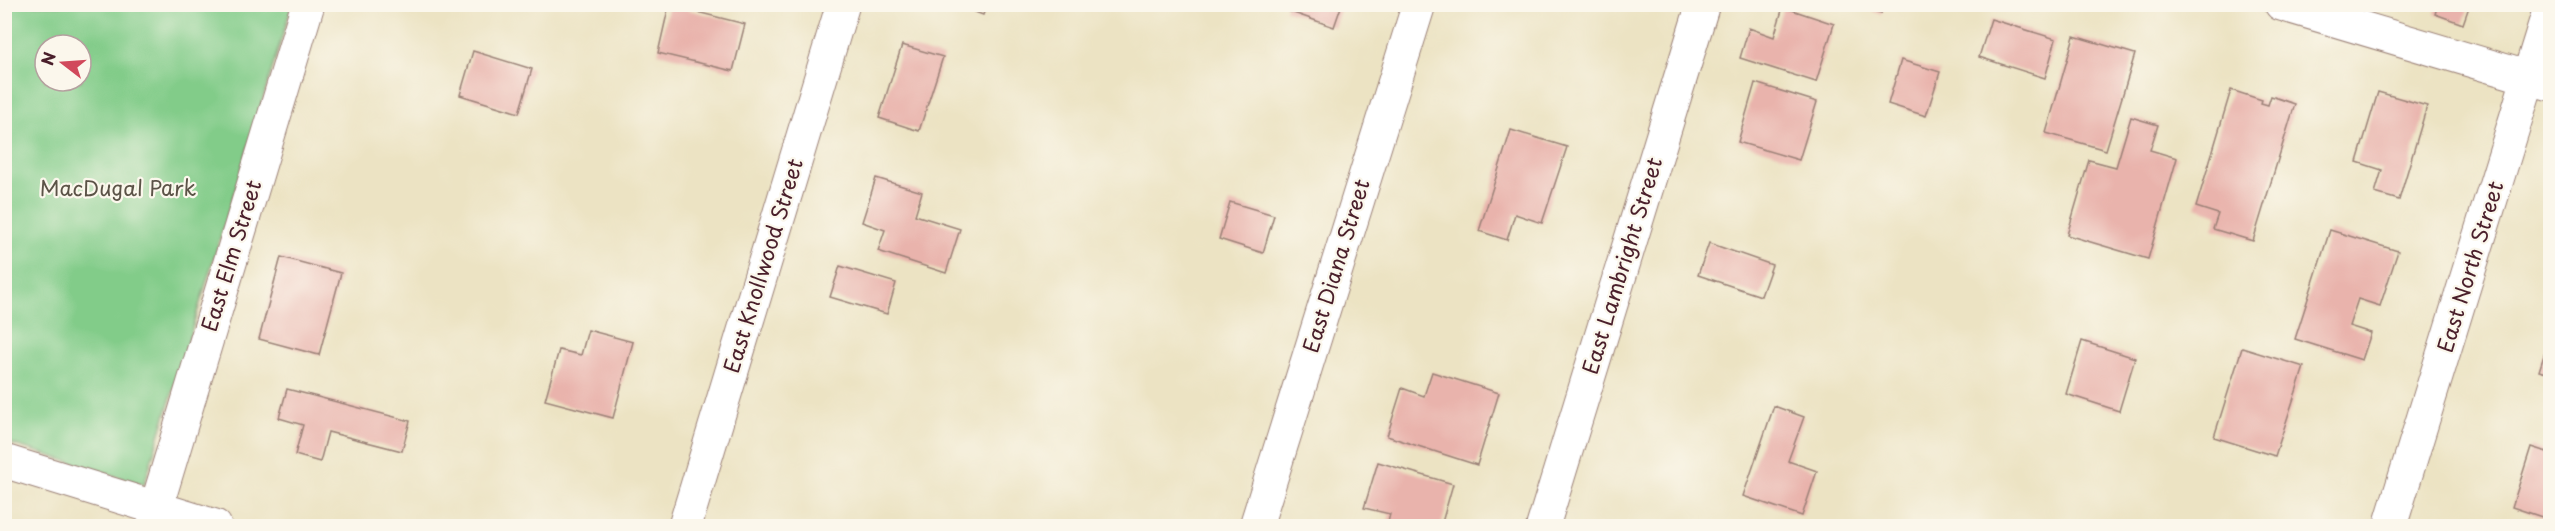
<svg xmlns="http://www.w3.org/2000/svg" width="2555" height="531" font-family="'Playpen Sans',sans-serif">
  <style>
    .green { fill: #82cc89; stroke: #66765a; stroke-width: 1.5; fill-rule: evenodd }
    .building { fill: #e9b3ac }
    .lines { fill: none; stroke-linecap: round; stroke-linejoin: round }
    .minor-casing { stroke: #9b8177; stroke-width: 35 }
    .minor { stroke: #fff; stroke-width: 33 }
    .labels { text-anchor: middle; stroke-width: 4.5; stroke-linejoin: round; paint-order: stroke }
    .park-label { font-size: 21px; fill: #5b5347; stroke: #fbf7ec }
    .street-label { font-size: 21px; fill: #4a1f2b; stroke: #fbf7ec }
  </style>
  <rect width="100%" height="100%" fill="#fbf7ec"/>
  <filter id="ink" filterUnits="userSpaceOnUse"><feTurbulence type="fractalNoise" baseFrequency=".0167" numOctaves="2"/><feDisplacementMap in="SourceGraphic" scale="12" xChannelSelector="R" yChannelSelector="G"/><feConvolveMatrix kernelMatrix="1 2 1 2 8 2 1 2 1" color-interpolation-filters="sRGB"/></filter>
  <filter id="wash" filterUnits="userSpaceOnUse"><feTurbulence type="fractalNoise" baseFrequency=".008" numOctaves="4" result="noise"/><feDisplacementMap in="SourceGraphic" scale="24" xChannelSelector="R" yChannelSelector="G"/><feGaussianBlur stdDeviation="1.35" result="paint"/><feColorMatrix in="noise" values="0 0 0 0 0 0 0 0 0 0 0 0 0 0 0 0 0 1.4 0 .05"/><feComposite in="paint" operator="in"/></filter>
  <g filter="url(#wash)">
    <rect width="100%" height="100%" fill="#ece3c3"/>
    <!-- green -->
    <path class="green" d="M4,5h288l-148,480 -139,-43zM45,45h36v36h-36z"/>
    <g id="blocks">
      <!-- building -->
      <path class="building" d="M954,4h33l-4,11z
        M1287,4h55l-8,23 -49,-17z
        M1849,4h34l-2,10z
        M2438,4h32l-7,20 -28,-10z
        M669,5l76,19 -12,47 -75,-18z
        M1783,7l51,17 -18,58 -76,-24 9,-30 25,9z
        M1991,19l65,20 -11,39 -66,-21z
        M2074,36l61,18 -29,96 -60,-17z
        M902,45l41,12 -24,74 -40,-13z
        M473,51l59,18 -13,44 -59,-18z
        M1901,60l39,12 -14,44 -38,-12z
        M1755,83l62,19 -18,58 -61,-18z
        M2231,90l31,10 -1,3 7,2 3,-9 24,8 -42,137 -40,-12 5,-15 -22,-7z
        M2378,92l49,14 -28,94 -24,-7 7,-23 -25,-8z
        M2131,117l27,8 -8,25 27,8 -29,101 -81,-24 22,-75 27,7z
        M1511,130l56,17 -25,76 -27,-9 -8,26 -28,-9z
        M876,178l46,14 -7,23 45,14 -14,44 -68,-22 7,-21 -23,-8z
        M1230,202l44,13 -11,38 -44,-14z
        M2330,230l68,21 -18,55 -22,-7 -9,27 22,7 -9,27 -67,-21z
        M1709,243l63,22 -11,31 -63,-21z
        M281,257l60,16 -22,82 -60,-16z
        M840,266l56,17 -9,31 -57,-17z
        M588,330l45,12 -20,76 -68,-18 14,-50 22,5z
        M2082,341l53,17 -16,53 -53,-17z
        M2242,348l62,19 -29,89 -61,-19z
        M2546,349l4,1v24l-11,-3z
        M1432,372l67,21 -22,72 -90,-29 15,-48 22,8z
        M287,389l123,32 -8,30 -74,-19 -8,30 -25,-7 8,-30 -24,-7z
        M1774,406l30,11 -16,44 29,10 -15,45 -59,-20z
        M2531,447l19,6v58l-2,8 -36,-12z
        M1378,462l75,22 -12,42h-54l3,-12 -26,-6z"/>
    </g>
  </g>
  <g filter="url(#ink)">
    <use href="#blocks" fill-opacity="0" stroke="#9b8177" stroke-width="1.5"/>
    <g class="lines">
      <!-- minor casing -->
      <g class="minor-casing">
        <path id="minor" d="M2281,4l269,80
          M4,461l211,65
          M156,508l152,-504
          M685,526l158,-522
          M1256,526l163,-522
          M1543,526l160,-522
          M2390,526l160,-518"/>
      </g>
      <!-- minor -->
      <use href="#minor" class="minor"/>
    </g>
  </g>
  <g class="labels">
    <!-- park labels -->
    <g class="park-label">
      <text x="118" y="196">MacDugal Park</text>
    </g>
    <!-- street labels -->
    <g class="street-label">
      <text transform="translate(232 256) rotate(-73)" y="7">East Elm Street</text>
      <text transform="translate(764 266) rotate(-73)" y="7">East Knollwood Street</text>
      <text transform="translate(1337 266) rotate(-73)" y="7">East Diana Street</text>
      <text transform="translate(1623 266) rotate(-73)" y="7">East Lambright Street</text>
      <text transform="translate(2471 267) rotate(-73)" y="7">East North Street</text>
    </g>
  </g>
  <!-- margin -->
  <rect width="2555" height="531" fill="none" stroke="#fbf7ec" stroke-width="24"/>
  <!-- north arrow -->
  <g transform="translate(63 63) rotate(287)"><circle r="28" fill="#fbf7ec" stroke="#b4a19f" stroke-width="1.5"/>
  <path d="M0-4.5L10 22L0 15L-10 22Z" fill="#d1495b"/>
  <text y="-9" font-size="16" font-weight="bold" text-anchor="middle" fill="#4a1f2b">N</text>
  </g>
</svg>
